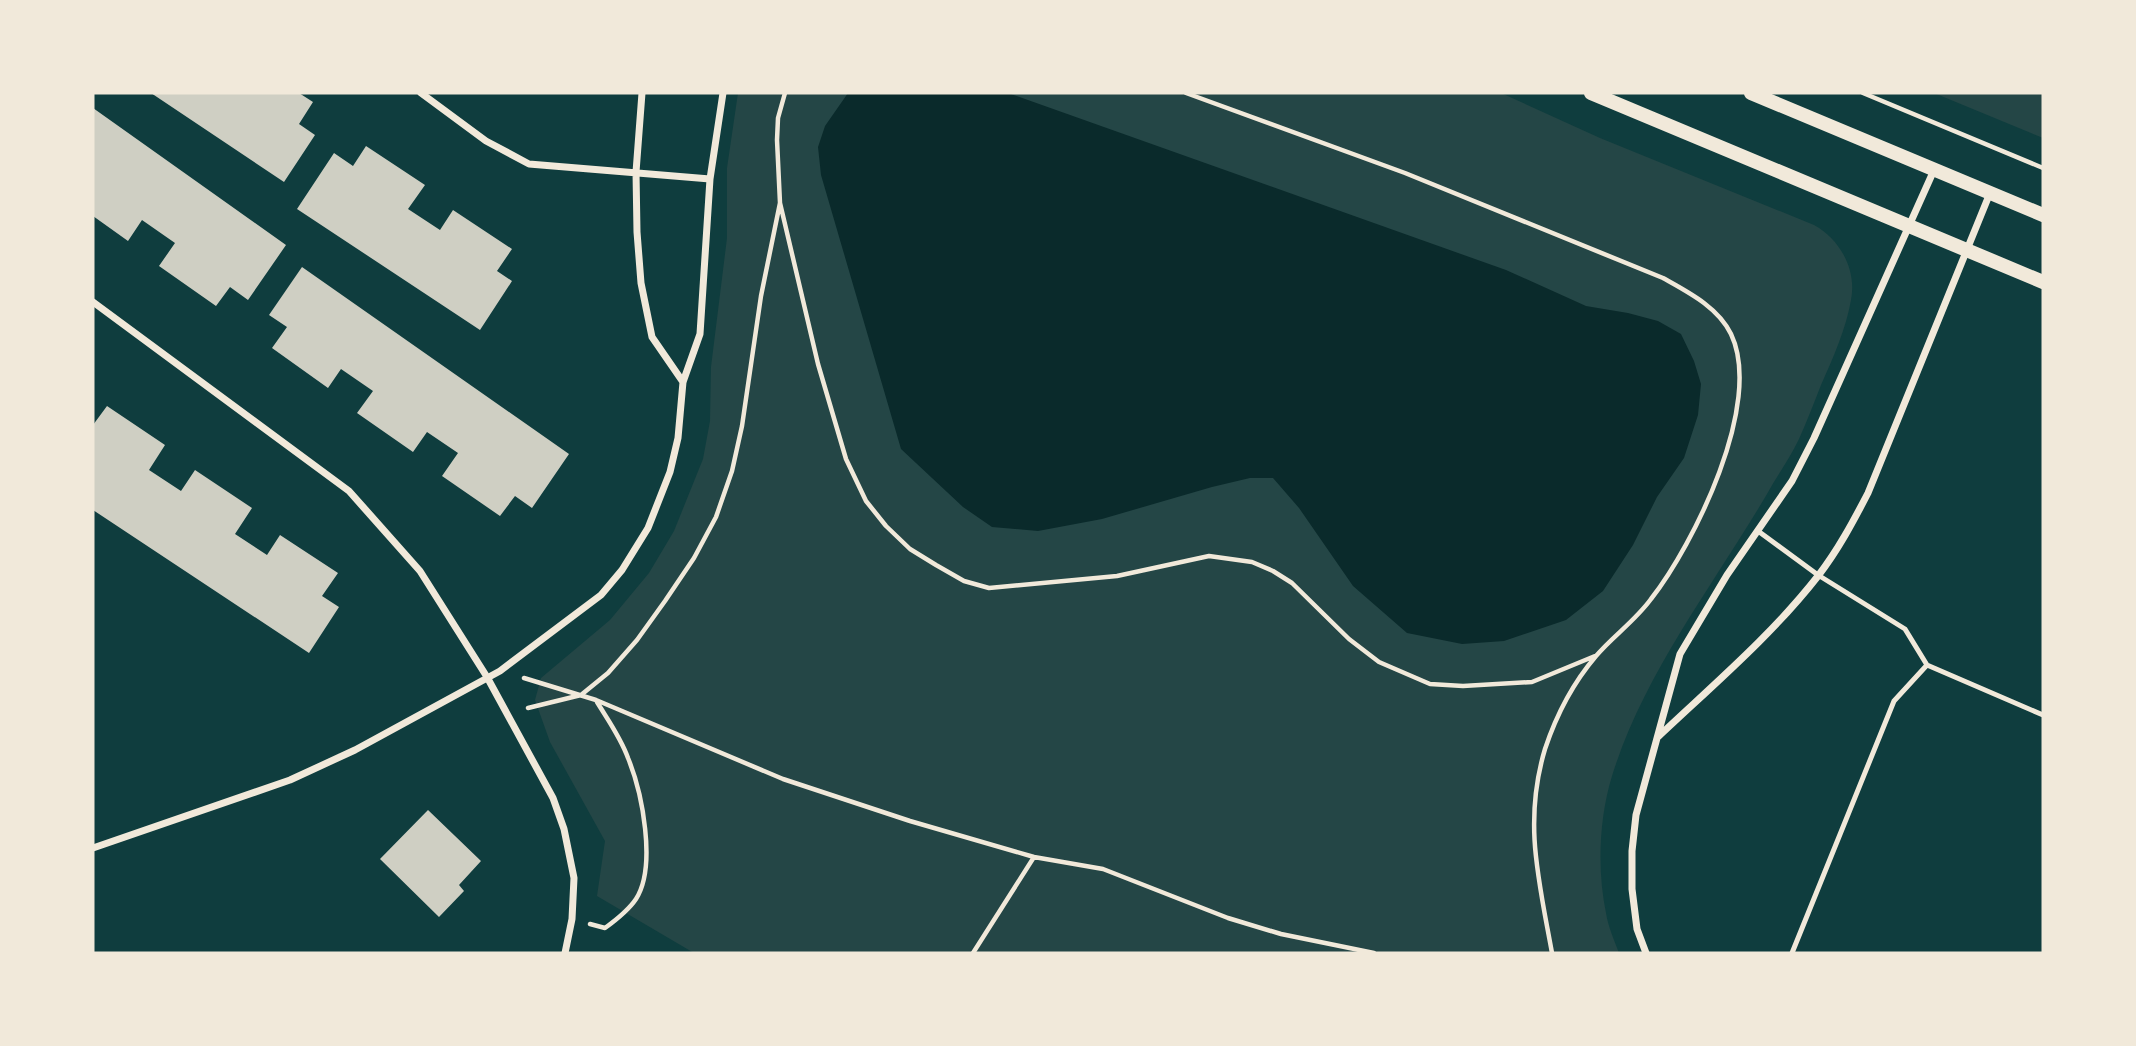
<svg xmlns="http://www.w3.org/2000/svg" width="2136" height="1046" font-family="Manrope,sans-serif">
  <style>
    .green { fill: #244646 }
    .water { fill: #0a2a2b }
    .building { fill: #cfcfc3 }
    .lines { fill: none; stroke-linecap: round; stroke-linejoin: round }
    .path { stroke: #f1e9da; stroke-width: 4.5 }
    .service { stroke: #f1e9da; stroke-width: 5 }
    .minor { stroke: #f1e9da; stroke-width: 7 }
    .secondary { stroke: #f1e9da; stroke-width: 14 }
  </style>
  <rect width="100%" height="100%" fill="#0f3d3e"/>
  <!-- green -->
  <path class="green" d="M738,93h763l99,45 214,87c26,14 43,45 37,75 -5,29 -18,58 -30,85 -7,18 -14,36 -22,54 -9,19 -22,37 -32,55 -54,92 -123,179 -155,282 -13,42 -15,94 -6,137 2,13 8,27 13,40h-925l-97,-57 8,-55 -55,-99 -15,-42 6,-22 69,-58 39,-47 25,-42 29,-72 7,-38 1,-54 16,-129v-70z
    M1934,93h109v45z"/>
  <!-- water -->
  <path class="water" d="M848,93h160l498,177 80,36 42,7 30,8 23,13 13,27 7,23 -3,31 -14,43 -27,39 -24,48 -30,46 -37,29 -62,21 -42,3 -55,-11 -54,-47 -54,-78 -26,-30h-23l-38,9 -110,32 -64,12 -46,-4 -29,-20 -62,-58 -80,-274 -3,-28 7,-21z"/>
  <!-- building -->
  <path class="building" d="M151,93h148l14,9 -14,22 16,11 -31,47z
    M93,108l193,137 -38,55 -18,-13 -14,19 -57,-40 16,-23 -33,-23 -14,21 -35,-25z
    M366,146l59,39 -17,24 32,21 13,-20 59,39 -15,22 15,10 -32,49 -183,-121 37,-56 19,13z
    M302,267l267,187 -37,54 -17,-12 -15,20 -58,-40 16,-23 -31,-21 -14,20 -56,-39 16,-22 -32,-22 -13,19 -56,-40 15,-21 -18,-12z
    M107,406l58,39 -16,25 32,21 14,-21 57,38 -17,26 32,21 13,-20 58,38 -16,23 17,11 -30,46 -216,-143v-85z
    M428,810l53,51 -22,24 5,6 -25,26 -59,-58z"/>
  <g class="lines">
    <!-- path -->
    <path class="path" d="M1186,93l219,80 258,105c25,14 55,29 68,56 33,69 -37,210 -80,265 -16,22 -38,37 -55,57 -23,27 -40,60 -51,93 -22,73 -6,132 7,204
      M1863,93l180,75
      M780,203l38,161 28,95 20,42 20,25 24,23 26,16 28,16 25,7 128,-12 92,-20 43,6 21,9 19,12 57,56 30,23 51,22 33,2 69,-4 63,-26
      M524,678l72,22 187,79 127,42 124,36 69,12 125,49 53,16 93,19
      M528,708l53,-13 27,-22 29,-33 28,-39 29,-43 22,-41 16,-46 10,-45 19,-130 19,-93 -3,-63 1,-22 7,-25
      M590,924l15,4c11,-8 23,-17 31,-29 21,-33 6,-107 -8,-141 -7,-20 -20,-38 -31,-56
      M973,953l61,-96"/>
    <!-- service -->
    <path class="service" d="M1758,531l60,44 87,54 22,36 116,50
      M1792,953l102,-252 33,-36"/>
    <!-- minor -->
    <path class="minor" d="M421,93l65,48 43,23 181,15
      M642,93l-6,79 1,60 4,51 11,54 31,45
      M93,302l256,189 71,80 67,106 66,121 11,31 10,49 -2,41 -7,34
      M1659,736c54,-51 113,-101 159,-160 20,-26 35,-54 50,-83l122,-300
      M93,848l197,-68 65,-30 145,-79 101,-76 21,-25 26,-42 22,-56 8,-34 5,-56 17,-48 10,-155 13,-86
      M1646,953l-9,-24 -5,-40v-38l4,-36 44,-161 47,-79 65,-94 22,-43 120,-268"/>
    <!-- secondary -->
    <path class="secondary" d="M1591,93l452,189
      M1751,93l292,122"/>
  </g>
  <!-- border -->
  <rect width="2136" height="1046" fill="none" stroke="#f1e9da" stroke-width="189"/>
</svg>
